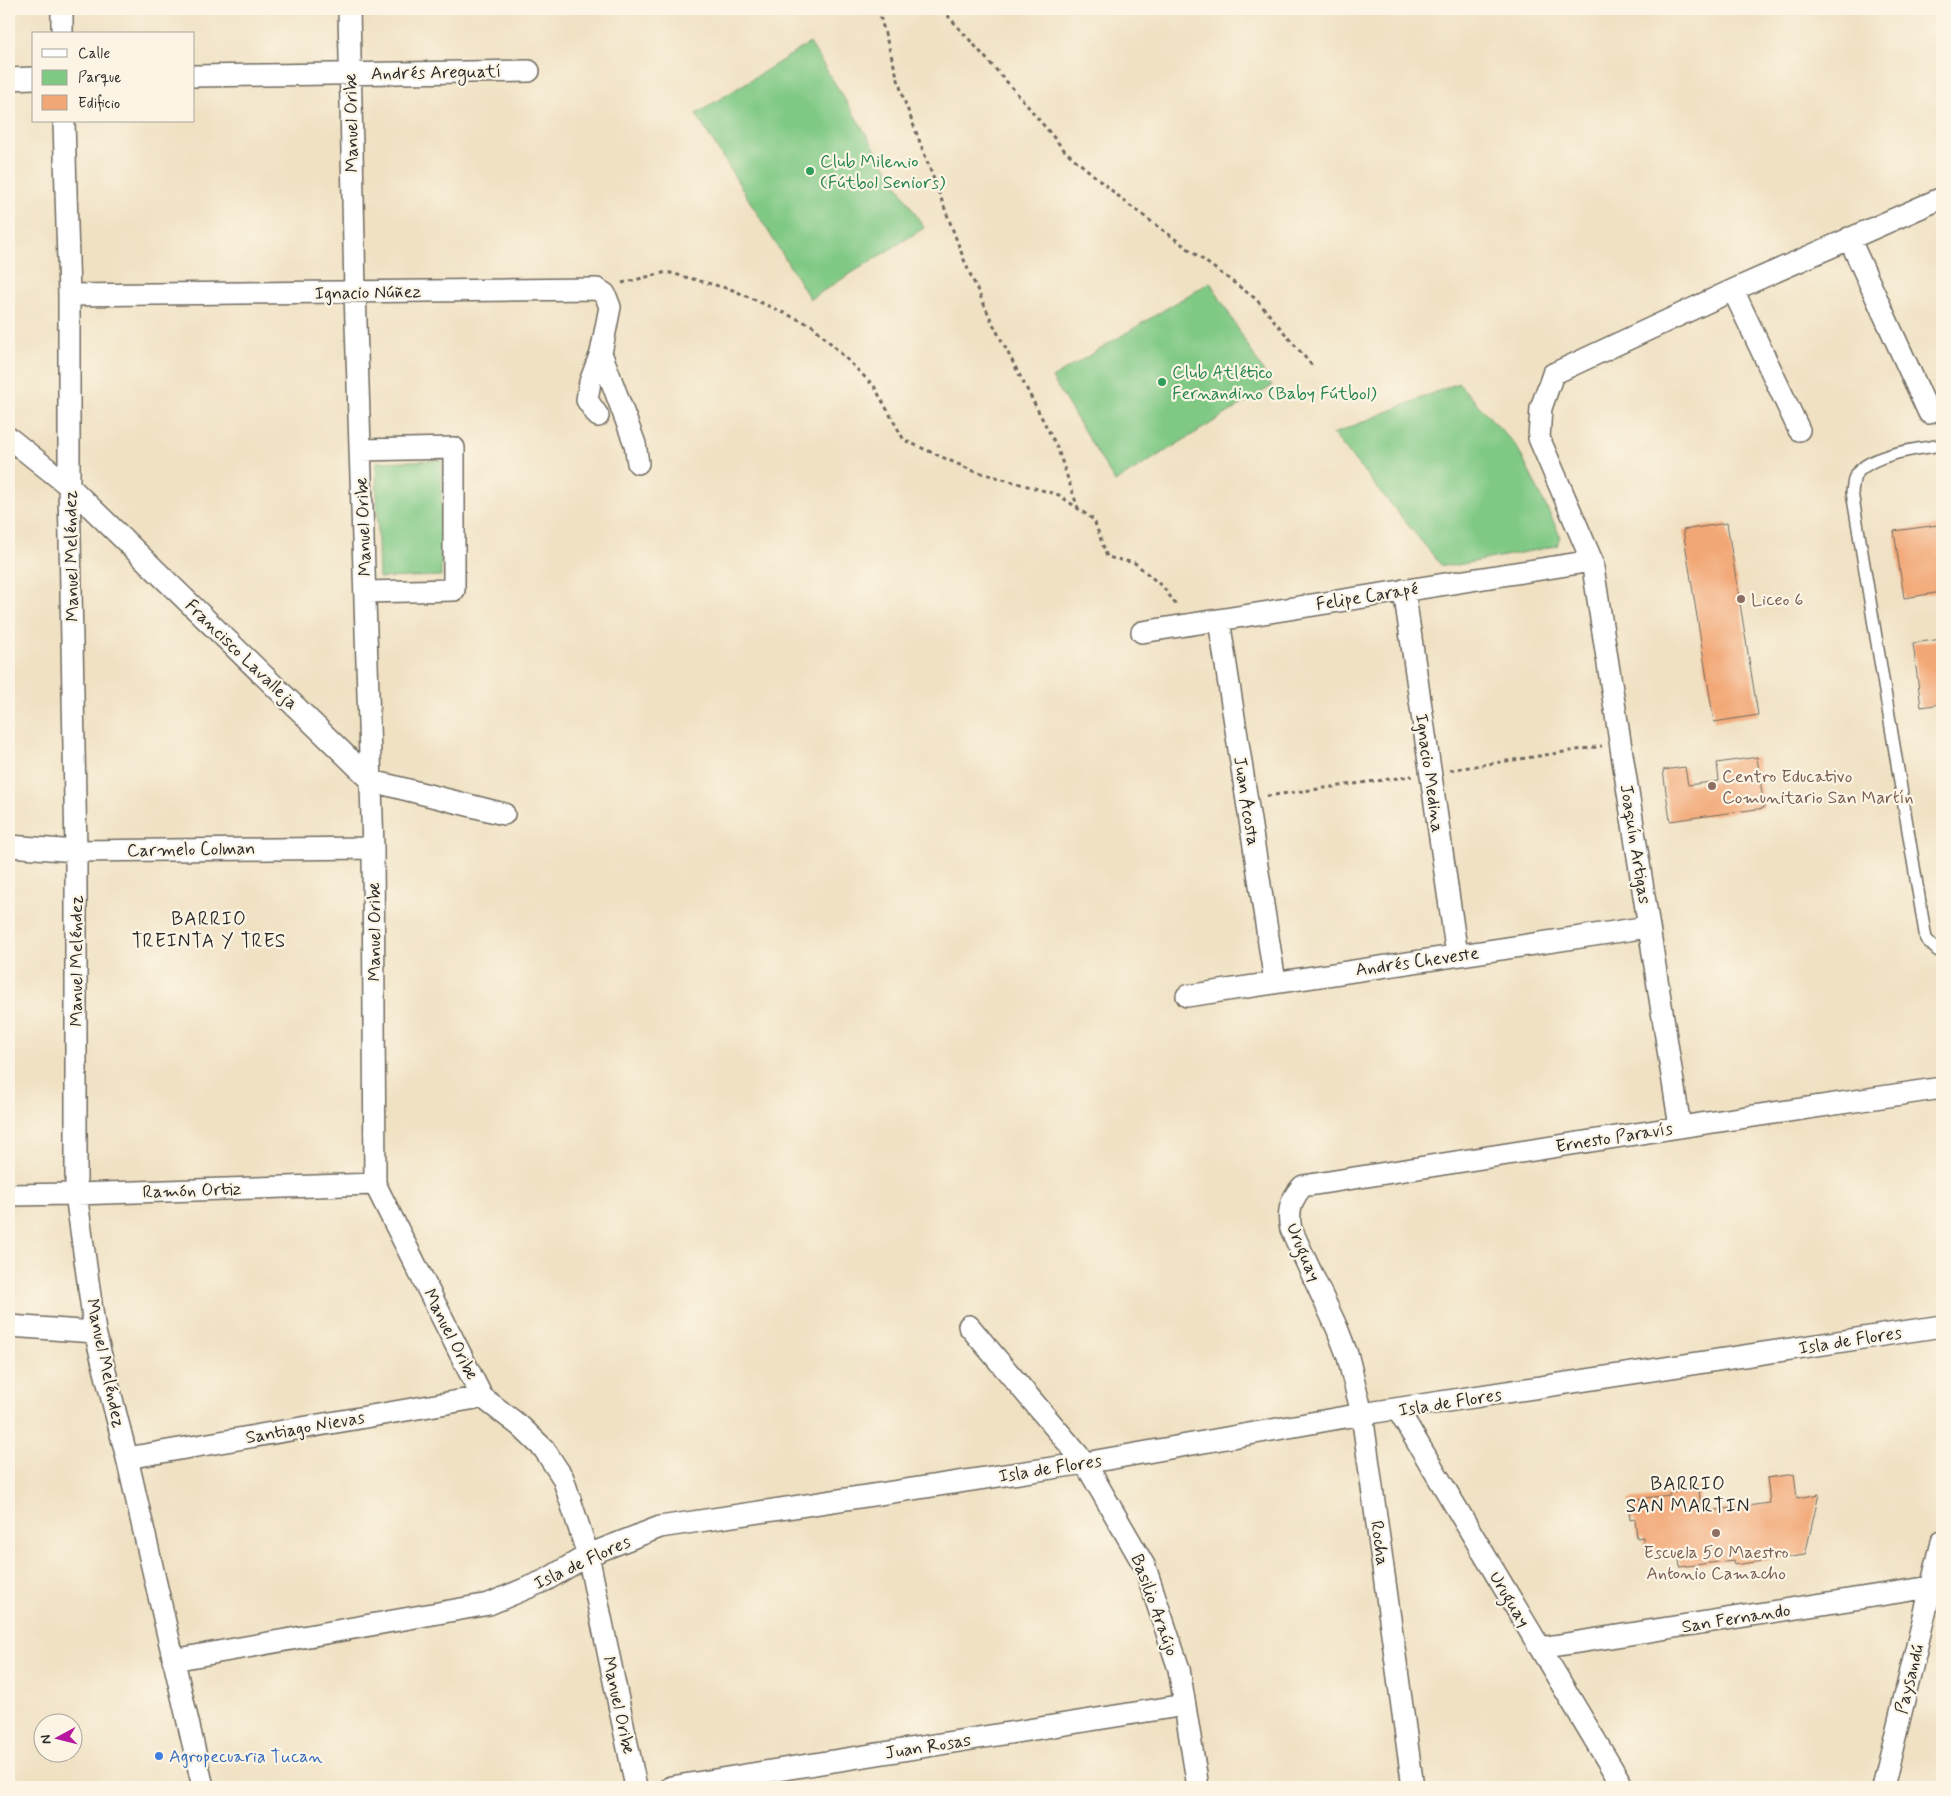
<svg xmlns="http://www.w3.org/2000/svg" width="1951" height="1796" font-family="Mynerve,sans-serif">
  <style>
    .green { fill: #80c985; stroke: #567a58 }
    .building { fill: #f2a776 }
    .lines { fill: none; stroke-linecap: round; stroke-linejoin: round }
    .service-casing { stroke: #706b60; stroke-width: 14 }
    .minor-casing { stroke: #706b60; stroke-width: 24 }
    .path { stroke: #706b60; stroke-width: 3; stroke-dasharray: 4 4; stroke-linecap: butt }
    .service { stroke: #fff; stroke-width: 11 }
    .minor { stroke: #fff; stroke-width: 21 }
    .leisure-dot { fill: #2e9e5b; stroke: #fcf5e5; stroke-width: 2 }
    .education-dot { fill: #8d6e63; stroke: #fcf5e5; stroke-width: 2 }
    .shop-dot { fill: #3f7fe0; stroke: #fcf5e5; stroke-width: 2 }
    .labels { text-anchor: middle; stroke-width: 4.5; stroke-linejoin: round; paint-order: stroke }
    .street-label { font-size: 18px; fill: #2b2b2b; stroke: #fcf5e5 }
    .leisure-label { font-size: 18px; fill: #27864d; stroke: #fcf5e5; text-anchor: start }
    .education-label { font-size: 18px; fill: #785e54; stroke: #fcf5e5; text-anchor: start }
    .shop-label { font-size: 18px; fill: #366cbe; stroke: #fcf5e5; text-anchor: start }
    .neighbourhood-label { font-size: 19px; letter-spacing: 1px; fill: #2b2b2b; stroke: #fcf5e5 }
  </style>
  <rect width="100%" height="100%" fill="#fcf5e5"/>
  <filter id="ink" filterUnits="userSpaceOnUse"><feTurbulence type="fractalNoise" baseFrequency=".02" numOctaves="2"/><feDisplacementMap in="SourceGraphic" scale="10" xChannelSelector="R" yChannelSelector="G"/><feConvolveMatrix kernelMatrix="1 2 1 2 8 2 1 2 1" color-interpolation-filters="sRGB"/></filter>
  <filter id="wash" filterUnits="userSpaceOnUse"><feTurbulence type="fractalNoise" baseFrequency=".0096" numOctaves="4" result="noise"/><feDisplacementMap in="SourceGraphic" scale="20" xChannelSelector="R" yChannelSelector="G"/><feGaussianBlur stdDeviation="1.12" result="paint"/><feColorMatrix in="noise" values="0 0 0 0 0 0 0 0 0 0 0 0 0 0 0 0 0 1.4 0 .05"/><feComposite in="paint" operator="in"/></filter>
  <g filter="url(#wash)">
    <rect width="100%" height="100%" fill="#f0e1c3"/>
    <!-- green -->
    <path class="green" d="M810,43l114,185 -114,71 -114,-185z
      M1210,282l62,104 -157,96 -63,-104z
      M1458,383l59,64 43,88 -3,11 -105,20 -11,-1 -108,-131z
      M442,460l-1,116 -62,2 -3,-116z"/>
    <g id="blocks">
      <!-- building -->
      <path class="building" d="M1727,523l31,192 -44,7 -31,-192z
        M1938,525l4,34v33l-38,6 -10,-67z
        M1942,639v24h-2l2,16v25l-21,3 -8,-64z
        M1757,757l7,51 -94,13 -7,-51 22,-3 3,18 31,-4 -2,-18z
        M1794,1474l3,24 22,-4 -14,61 -71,10 -1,-5 -53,7 -2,-15 -33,4 -2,-19 -6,1 -2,-19 -5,1 -2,-20 42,-5v-2l29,-5 2,24 69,-9 -3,-25z"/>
    </g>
  </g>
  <g filter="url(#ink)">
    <use href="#blocks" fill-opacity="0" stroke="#706b60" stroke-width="1"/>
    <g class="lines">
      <!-- service casing -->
      <g class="service-casing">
        <path id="service" d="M1942,445c-24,4 -68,8 -85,28 -4,4 -4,14 -5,19l74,447 11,11 5,3"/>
      </g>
      <!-- minor casing -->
      <g class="minor-casing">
        <path id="minor" d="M62,9v25
          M349,9l6,283 18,556 2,336 107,213 38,29 24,23 19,29 25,77 48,232
          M194,76l335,-5
          M9,79l25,-1
          M64,121l5,174v191l7,365v343l19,138 32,126 76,329
          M1849,238l80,175
          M1733,290l66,140
          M69,295l528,-6 8,5 5,13 -9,46 -11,29 -3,18 11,16
          M601,353l34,91 3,19
          M9,438l60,48 303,295 132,33
          M360,450l94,-2v142l-89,2
          M1404,590l53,365
          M1219,620l56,362
          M1142,632l450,-71
          M9,846l67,5 297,-3
          M1187,996l461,-69
          M1680,1127l-88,-566 -53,-123 2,-30 12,-34 180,-84 209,-92
          M9,1195l67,-1 299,-10
          M9,1326l86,6
          M969,1326l116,137 60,104 34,102 19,118
          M1398,1410l225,377
          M127,1458l355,-61
          M1540,1648l391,-61
          M173,1660l316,-56 57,-24 42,-25 72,-28 425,-64 277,-49 580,-88
          M671,1787l514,-82
          M1413,1787l-51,-373 -14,-57 -11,-29 -46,-99c-4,-17 0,-31 12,-43l377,-59 262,-39
          M1883,1787l59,-245"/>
      </g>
      <!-- path -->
      <path class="path" d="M878,9l25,88 63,168 27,59 64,123 21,61
        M942,9l74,83 49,59 64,54 127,94 58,69
        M622,283l45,-11 66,18 80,36 61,60 30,54 67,30 88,25 35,25 13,37 28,6 29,25 13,18
        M1450,770l152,-24
        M1267,796l145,-20"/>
      <!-- service -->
      <use href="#service" class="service"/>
      <!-- minor -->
      <use href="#minor" class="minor"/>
    </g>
  </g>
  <!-- markers -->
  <g class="leisure-dot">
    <circle cx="810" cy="171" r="5"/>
    <circle cx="1162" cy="382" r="5"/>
  </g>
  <g class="education-dot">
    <circle cx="1741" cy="599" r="5"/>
    <circle cx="1712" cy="786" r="5"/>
    <circle cx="1716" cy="1533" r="5"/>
  </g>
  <circle class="shop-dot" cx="159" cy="1756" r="5"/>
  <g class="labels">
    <!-- street labels -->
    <g class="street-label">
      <text transform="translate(436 72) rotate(-1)" y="6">Andrés Areguatí</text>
      <text transform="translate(351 123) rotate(-91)" y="6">Manuel Oribe</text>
      <text transform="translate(368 292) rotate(-1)" y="6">Ignacio Núñez</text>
      <text transform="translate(363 527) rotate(-92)" y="6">Manuel Oribe</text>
      <text transform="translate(71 556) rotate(-91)" y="6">Manuel Meléndez</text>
      <text transform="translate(1367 596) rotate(-9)" y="6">Felipe Carapé</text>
      <text transform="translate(242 654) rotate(44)" y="6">Francisco Lavalleja</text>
      <text transform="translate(1430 773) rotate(82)" y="6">Ignacio Medina</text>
      <text transform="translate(1247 801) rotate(81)" y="6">Juan Acosta</text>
      <text transform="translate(1636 844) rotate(81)" y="6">Joaquín Artigas</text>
      <text transform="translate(191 849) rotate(-1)" y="6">Carmelo Colman</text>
      <text transform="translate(374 932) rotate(-90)" y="6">Manuel Oribe</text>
      <text transform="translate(76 961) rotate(-90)" y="6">Manuel Meléndez</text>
      <text transform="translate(1417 961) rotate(-8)" y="6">Andrés Cheveste</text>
      <text transform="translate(1614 1137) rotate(-9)" y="6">Ernesto Paravís</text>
      <text transform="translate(192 1190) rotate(-2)" y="6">Ramón Ortiz</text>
      <text transform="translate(1304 1252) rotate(67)" y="6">Uruguay</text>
      <text transform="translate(451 1334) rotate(63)" y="6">Manuel Oribe</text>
      <text transform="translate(1850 1340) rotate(-9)" y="6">Isla de Flores</text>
      <text transform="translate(106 1363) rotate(78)" y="6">Manuel Meléndez</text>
      <text transform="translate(1450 1402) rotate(-9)" y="6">Isla de Flores</text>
      <text transform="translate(305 1427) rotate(-10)" y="6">Santiago Nievas</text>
      <text transform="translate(1050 1468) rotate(-9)" y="6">Isla de Flores</text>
      <text transform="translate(1380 1543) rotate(82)" y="6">Rocha</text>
      <text transform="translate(582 1562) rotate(-25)" y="6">Isla de Flores</text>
      <text transform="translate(1510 1599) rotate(59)" y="6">Uruguay</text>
      <text transform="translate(1155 1605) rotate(70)" y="6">Basilio Araújo</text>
      <text transform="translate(1736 1618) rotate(-9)" y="6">San Fernando</text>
      <text transform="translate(1909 1679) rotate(-76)" y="6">Paysandú</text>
      <text transform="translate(619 1705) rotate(78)" y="6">Manuel Oribe</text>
      <text transform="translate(928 1746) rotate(-9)" y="6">Juan Rosas</text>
    </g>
    <!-- leisure labels -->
    <g class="leisure-label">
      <text x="820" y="167">Club Milenio<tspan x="820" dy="21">(Fútbol Seniors)</tspan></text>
      <text x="1172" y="378">Club Atlético<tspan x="1172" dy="21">Fernandino (Baby Fútbol)</tspan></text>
    </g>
    <!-- education labels -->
    <g class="education-label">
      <text x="1751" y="605">Liceo 6</text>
      <text x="1722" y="782">Centro Educativo<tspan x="1722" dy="21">Comunitario San Martín</tspan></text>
      <text x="1716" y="1558" text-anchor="middle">Escuela 50 Maestro<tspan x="1716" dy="21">Antonio Camacho</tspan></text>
    </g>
    <!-- shop labels -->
    <g class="shop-label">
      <text x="169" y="1762">Agropecuaria Tucan</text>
    </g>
    <!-- neighbourhood labels -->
    <g class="neighbourhood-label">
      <text x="209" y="925">BARRIO<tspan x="209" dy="22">TREINTA Y TRES</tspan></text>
      <text x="1688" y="1490">BARRIO<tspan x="1688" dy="22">SAN MARTIN</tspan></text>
    </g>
  </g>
  <!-- margin -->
  <rect width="1951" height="1796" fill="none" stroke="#fcf5e5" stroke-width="30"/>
  <!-- legend -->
  <rect x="32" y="32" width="162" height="90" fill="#fcf5e5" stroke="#a8a49b"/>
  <rect x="42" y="49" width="25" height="8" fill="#ffffff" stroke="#a8a49b"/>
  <text x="78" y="58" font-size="15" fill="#2b2b2b">Calle</text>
  <rect x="42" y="70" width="25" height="15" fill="#80c985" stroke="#a8a49b"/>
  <text x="78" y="82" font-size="15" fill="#2b2b2b">Parque</text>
  <rect x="42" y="95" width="25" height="15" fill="#f2a776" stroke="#a8a49b"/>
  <text x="78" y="108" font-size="15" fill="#2b2b2b">Edificio</text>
  <!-- north arrow -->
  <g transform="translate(58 1738) rotate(263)"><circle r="24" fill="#fcf5e5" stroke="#a8a49b"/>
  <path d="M0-4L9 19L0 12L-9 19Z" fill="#b5179e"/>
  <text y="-8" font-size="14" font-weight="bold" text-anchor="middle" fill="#2b2b2b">N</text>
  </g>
</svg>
